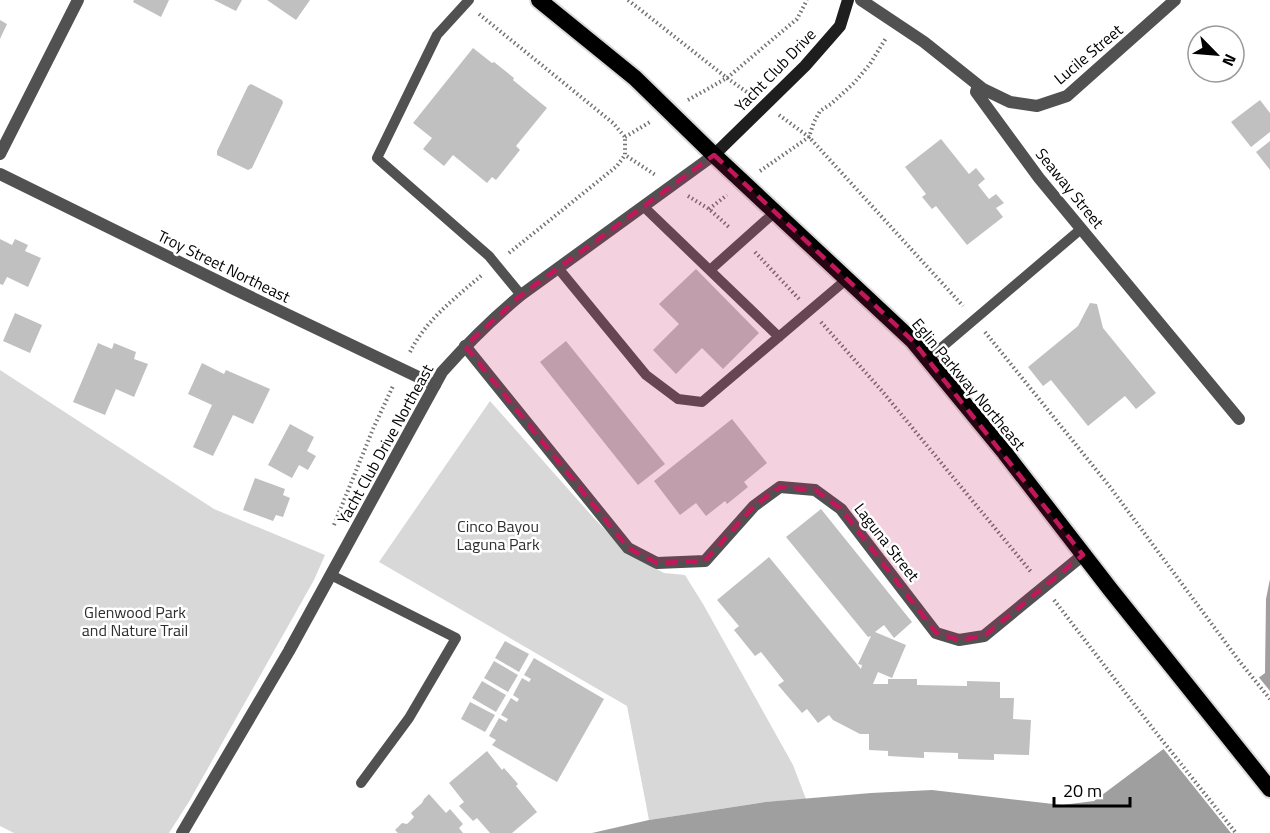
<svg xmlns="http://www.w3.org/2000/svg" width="1270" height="833" font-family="'Titillium Web',sans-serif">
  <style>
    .green { fill: #d8d8d8 }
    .water { fill: #9f9f9f }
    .pier { fill: #fff }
    .building { fill: #c0c0c0 }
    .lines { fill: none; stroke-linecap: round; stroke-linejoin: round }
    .trunk-casing { stroke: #dbdbdb; stroke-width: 20 }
    .path { stroke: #737373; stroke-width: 4; stroke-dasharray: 1.5 3; stroke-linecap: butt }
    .service { stroke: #515151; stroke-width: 10 }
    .minor { stroke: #515151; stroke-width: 12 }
    .tertiary { stroke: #515151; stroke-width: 12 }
    .secondary { stroke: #1e1e1e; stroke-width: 12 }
    .trunk { stroke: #000; stroke-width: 16 }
    .marked { fill: #c2185b; fill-opacity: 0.2; stroke: #c2185b; stroke-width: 4.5; stroke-dasharray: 12 8; stroke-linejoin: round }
    .labels { text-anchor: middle; stroke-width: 5; stroke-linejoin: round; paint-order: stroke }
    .street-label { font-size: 16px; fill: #000; stroke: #fff }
    .park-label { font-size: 16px; fill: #2f2f2f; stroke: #fff }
  </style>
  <rect width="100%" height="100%" fill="#fff"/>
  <!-- green -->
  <path class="green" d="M0,370l214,139 111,46 -11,25 -124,220 -21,33h-155l-14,-7z
    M490,401l102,115 35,37 37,20 21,2 18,29 90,161 13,34 -41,3 -116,18 -22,-114 -248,-144z"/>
  <!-- water -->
  <path class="water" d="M1270,579v254h-678l57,-13 116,-18 106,-9 61,-3 130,15 32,-4 171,-128 1,-74z"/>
  <!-- pier -->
  <path class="pier" d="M1257,675l13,16v142h-39l-69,-86z"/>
  <!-- building -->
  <path class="building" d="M134,0h35l-8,17 -28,-15z
    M214,0h28l-6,11z
    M267,0h43l-14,20z
    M0,20l7,4 -7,15z
    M473,48l19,15 2,-1 20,16 -1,2 34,28 -31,38 4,4 -24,30 -4,-3 -5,6 -34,-28 -9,11 -21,-17 9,-11 -19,-15z
    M251,84l31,16 1,3 -31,65 -4,2 -31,-15v-4l31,-65z
    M1260,100l10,13v19l-19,15 -20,-25z
    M941,139l28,35 7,-6 9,11 -7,6 11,14 7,-5 8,9 -8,5 7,9 -36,28 -31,-39 -4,3 -10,-12 4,-3 -21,-27z
    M1270,141v29l-14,-18z
    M0,239l12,6 3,-6 13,6 -3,6 16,7 -13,29 -21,-10 -4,8 -3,-1z
    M696,269l63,64 -36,36 -21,-21 -26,26 -23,-24 26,-26 -20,-20z
    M1090,303l7,1 6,24 53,65 -20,16 -11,-13 -37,30 -37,-46 -8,6 -15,-19 50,-41z
    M15,313l27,12 -12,28 -27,-12z
    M566,341l99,123 -27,21 -98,-123z
    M98,343l14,6 2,-6 22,9 -2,7 14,5 -14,33 -18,-8 -11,26 -32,-13z
    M202,363l22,11 2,-4 44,19 -17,35 -20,-9 -20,41 -20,-9 19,-42 -24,-11z
    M732,419l35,44 -23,19 4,5 -21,17 -2,-3 -19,15 -10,-13 -16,12 -26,-34z
    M290,424l24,13 -7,14 9,5 -8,14 -9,-5 -7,13 -24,-13z
    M255,478l30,11 -2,6 7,3 -7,19 -7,-2 -3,6 -30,-11z
    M821,509l91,113 -18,16 -10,-13 -9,7 31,13 -14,33 -14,-6 -5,12h15v-5h29v6l50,1v-5l33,1v16h14l-1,21 18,1 -2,35 -35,-1v6l-36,-1v-6l-34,-1v6l-36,-2v-5l-19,-1v-16h-9l-27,-14 -4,-5 -11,8 -11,-14 -5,4 -24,-28 6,-4 -23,-29 -6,4 -21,-26 5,-4 -22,-26 52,-43 92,112 1,-4 -4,-1 13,-28 -3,1 -82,-100z
    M505,641l24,13 -10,18 -24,-14z
    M534,658l70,41 -47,83 -65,-37 4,-5 -7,-4 10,-18 7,4 2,-3 -7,-4 10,-17 6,4 2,-3 -6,-4 9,-17 7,4 2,-3 -7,-4z
    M494,661l24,14 -10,17 -24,-14z
    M482,681l24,14 -10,17 -24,-14z
    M470,702l25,13 -10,17 -24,-13z
    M487,751l15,19 2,-2 14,16 -2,2 21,26 -25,21h-22l-13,-15 -4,3 -14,-15 5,-4 -15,-19z
    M429,794l17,19 4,-4 13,15 -4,4 4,5h-65l-3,-3 7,-7 5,1 7,-7 -3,-4 11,-10 2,-4z"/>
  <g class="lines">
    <!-- trunk casing -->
    <g class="trunk-casing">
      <path id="trunk" d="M539,0l96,78 79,77 199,186 92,112 105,136 160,200"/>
    </g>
    <!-- path -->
    <path class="path" d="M628,0l99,78 24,17
      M479,14l134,109 12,14v18l32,21
      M688,100l39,-22 46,-39 24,-20 10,-19
      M779,115l30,22 154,169
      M625,137l25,-15
      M760,171l49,-34 5,-15 6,-11 11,-7 23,-21 16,-19 16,-26
      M688,196l21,13 21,19
      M709,209l18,-14
      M755,252l44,47
      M509,253l108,-87 8,-11
      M821,322l61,69 150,182
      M985,332l125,155 130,175 30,37
      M410,352c16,-32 45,-54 72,-77
      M334,525l39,-96 20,-43
      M1054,600l100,130 82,103"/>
    <!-- service -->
    <path class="service" d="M469,0l-32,35 -60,123 112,98 32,39
      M643,206l136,131
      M558,268l88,107 32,24 24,3 145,-123
      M710,270l65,-58
      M928,359l153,-130
      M331,575l125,63 -47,80 -48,65"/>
    <!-- minor -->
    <path class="minor" d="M861,0l63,42 59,47 27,13 27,4 30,-10 108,-96
      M978,85l-2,7 63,86 200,241
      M0,154l78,-154
      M0,174l234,115 201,96
      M465,346l163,202 29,15 48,-2 49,-55 26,-19 35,3 26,19 95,124 23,7 25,-4 99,-81"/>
    <!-- tertiary -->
    <path class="tertiary" d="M182,833l107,-182 153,-279c25,-28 50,-53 79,-77l193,-140"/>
    <!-- secondary -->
    <path class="secondary" d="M714,155l91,-89 35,-40 8,-26"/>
    <!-- trunk -->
    <use href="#trunk" class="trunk"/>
  </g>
  <!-- marked area -->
  <path class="marked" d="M714,155l199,186 170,214 -99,81 -25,4 -23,-7 -95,-124 -26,-19 -35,-3 -26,19 -49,55 -48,2 -29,-15 -163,-202 56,-51z"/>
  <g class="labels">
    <!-- street labels -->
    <g class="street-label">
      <text transform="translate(1088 54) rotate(-40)" y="6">Lucile Street</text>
      <text transform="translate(775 70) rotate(-46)" y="6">Yacht Club Drive</text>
      <text transform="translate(1070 188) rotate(51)" y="6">Seaway Street</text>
      <text transform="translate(224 266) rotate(26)" y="6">Troy Street Northeast</text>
      <text transform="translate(969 384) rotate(50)" y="6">Eglin Parkway Northeast</text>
      <text transform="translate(385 444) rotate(-61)" y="6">Yacht Club Drive Northeast</text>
      <text transform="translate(887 542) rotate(52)" y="6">Laguna Street</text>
    </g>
    <!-- park labels -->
    <g class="park-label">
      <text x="498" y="532">Cinco Bayou<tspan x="498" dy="18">Laguna Park</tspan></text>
      <text x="135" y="618">Glenwood Park<tspan x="135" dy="18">and Nature Trail</tspan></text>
    </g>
  </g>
  <!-- north arrow -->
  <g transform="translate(1216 54) rotate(115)"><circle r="28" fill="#ffffff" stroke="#999999" stroke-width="1.5"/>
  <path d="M0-4.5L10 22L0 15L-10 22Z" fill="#000000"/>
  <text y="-9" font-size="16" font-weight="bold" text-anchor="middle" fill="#000000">N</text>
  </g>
  <!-- scale -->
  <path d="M1054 797v9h76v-9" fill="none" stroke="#000000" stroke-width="3"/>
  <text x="1063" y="797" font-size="18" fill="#000000" stroke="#ffffff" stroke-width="4.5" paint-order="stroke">20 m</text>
</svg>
